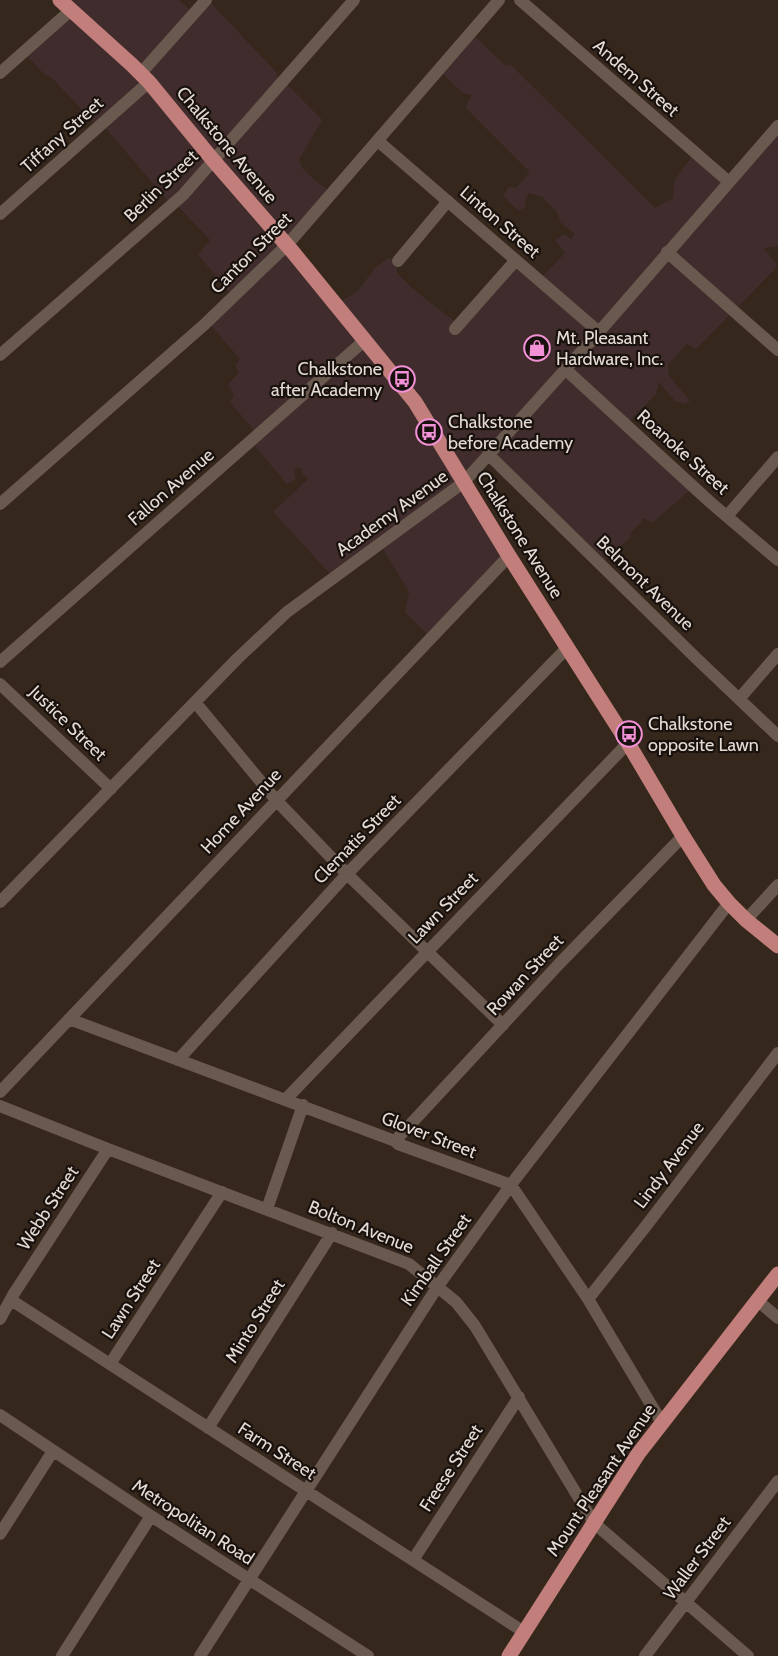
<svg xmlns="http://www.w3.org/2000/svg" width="778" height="1656" font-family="Cabin,sans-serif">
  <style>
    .commercial { fill: #402c2c }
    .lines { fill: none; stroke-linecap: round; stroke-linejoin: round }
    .minor { stroke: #6a594e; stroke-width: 12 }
    .major { stroke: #c17e7a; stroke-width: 15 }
    .labels { text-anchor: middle; stroke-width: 4.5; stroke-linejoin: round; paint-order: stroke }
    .street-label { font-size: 18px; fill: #e5dbd5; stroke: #18110d }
    .poi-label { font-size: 18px; fill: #e5dbd5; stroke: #18110d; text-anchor: start }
  </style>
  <rect width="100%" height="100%" fill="#36271d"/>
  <!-- commercial -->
  <path class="commercial" d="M64,0h115l13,12 16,-12 68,72 4,12 5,-2 37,38 -23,40 4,9 12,11 16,12 -42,51 49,59 19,-10 18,-24 13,-10 9,2v13l16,16 45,35 56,-63 26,18 25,-26 -10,-13 9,-6 7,5 4,-5 -15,-12 -2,-9 -16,-16 -13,-4 -4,7 1,6 -7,5 -16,-15 6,-9 7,1 12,-13 1,-4 -64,-64 7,-12 -9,-2 -24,-23 33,-36 34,32 4,-2 145,144 18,-10 1,-17 19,-26 32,26 53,-47v112l-14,2 13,17 -2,4 -79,80 -9,-5 -19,21 1,11 21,25 -6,3 -9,-3 -16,-19 -3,12 -31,31 66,64 -39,34 -8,-5 -4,6 -8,7 -2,7 -30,26 -113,-109 -22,26 43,71 -78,85 -25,-25 4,-20 -29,-48 -47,33 -60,-65 35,-33 -6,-5v-4l-4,-3 -4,4 2,8 -9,5 -36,-42 6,-8 -27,-32 4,-7 -6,-11 11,-11 -4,-8 5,-6 -33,-38 26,-25 -35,-41 12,-15 -35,-37 -6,-1 -68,-79 -4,3 -44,-47 -11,-7 -17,-18 44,-45z"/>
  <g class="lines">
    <!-- minor -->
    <path class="minor" d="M520,0l209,182
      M0,73l71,-63
      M141,73l65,-73
      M378,141l221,191
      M0,214l149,-132
      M667,252l111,98
      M398,261l50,-60
      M455,329l61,-69
      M0,355l183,-160 171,-195
      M565,369l145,133 68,58
      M488,454l208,204 82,78
      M0,504l205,-180 82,-79 212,-245
      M727,516l51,-59
      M0,662l365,-322
      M0,684l111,105
      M739,699l39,-45
      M195,702l81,98 71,74 156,151
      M0,902l195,-200 43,-44 49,-46 177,-130 135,-150 179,-206
      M746,920l32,-35
      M69,1019l326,122 3,3 113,41 77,114 74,124
      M178,1060l169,-186 220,-226
      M0,1092l509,-536
      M286,1099l342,-356
      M0,1106l108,43 301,115 47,38 19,24 119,197 154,133
      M395,1141l164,-177 124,-128
      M267,1209l36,-104
      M588,1299l58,-73 132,-173
      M11,1300l513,332
      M757,1300l21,18
      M0,1319l13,-24 95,-146
      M110,1364l112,-172
      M0,1415l151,101 217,140
      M208,1428l124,-195
      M0,1534l53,-83
      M413,1560l106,-163
      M62,1656l89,-140
      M200,1656l238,-370 78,-108 213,-275
      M645,1656l133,-175"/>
    <!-- major -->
    <path class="major" d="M60,0l72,65 17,17 64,78 79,91 123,151 94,154 119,187 55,93 31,49 15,18 17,17 32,26
      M509,1656l129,-202 140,-180"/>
  </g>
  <!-- icons -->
  <defs>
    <g id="shop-ring" transform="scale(1.35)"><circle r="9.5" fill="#18110d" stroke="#f391d6" stroke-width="1.5"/><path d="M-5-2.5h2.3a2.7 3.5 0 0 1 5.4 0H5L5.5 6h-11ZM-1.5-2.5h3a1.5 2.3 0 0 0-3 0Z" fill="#f391d6"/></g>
    <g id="bus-ring" transform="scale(1.35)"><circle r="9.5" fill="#18110d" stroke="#f391d6" stroke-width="1.5"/><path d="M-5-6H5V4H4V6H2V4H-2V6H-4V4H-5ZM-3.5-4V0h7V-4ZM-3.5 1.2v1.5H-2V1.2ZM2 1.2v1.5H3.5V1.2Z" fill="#f391d6"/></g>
  </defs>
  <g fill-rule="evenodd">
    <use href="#shop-ring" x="537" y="348"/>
    <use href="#bus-ring" x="402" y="379"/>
    <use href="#bus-ring" x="429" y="432"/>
    <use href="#bus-ring" x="629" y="734"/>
  </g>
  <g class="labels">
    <!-- street labels -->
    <g class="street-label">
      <text transform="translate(636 78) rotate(41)" y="6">Andem Street</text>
      <text transform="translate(62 135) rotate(-42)" y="6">Tiffany Street</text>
      <text transform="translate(227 145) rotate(50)" y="6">Chalkstone Avenue</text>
      <text transform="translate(161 186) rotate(-44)" y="6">Berlin Street</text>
      <text transform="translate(500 222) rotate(41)" y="6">Linton Street</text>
      <text transform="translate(251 253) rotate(-45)" y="6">Canton Street</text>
      <text transform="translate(683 452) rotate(42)" y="6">Roanoke Street</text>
      <text transform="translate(171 487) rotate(-41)" y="6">Fallon Avenue</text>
      <text transform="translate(392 513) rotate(-36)" y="6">Academy Avenue</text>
      <text transform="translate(520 535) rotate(58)" y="6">Chalkstone Avenue</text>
      <text transform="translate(645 583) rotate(44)" y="6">Belmont Avenue</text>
      <text transform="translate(68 723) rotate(44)" y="6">Justice Street</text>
      <text transform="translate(241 811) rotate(-47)" y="6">Home Avenue</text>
      <text transform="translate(357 839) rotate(-46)" y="6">Clematis Street</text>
      <text transform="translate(443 908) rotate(-46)" y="6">Lawn Street</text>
      <text transform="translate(525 975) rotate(-47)" y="6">Rowan Street</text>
      <text transform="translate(429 1135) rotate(21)" y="6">Glover Street</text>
      <text transform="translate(669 1165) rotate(-53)" y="6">Lindy Avenue</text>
      <text transform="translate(48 1208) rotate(-57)" y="6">Webb Street</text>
      <text transform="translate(361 1227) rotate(22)" y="6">Bolton Avenue</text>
      <text transform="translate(436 1260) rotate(-55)" y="6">Kimball Street</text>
      <text transform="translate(131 1299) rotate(-57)" y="6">Lawn Street</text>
      <text transform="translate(255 1321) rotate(-58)" y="6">Minto Street</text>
      <text transform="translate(277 1451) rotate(33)" y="6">Farm Street</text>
      <text transform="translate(451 1468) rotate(-57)" y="6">Freese Street</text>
      <text transform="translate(601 1480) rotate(-56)" y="6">Mount Pleasant Avenue</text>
      <text transform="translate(193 1522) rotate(33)" y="6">Metropolitan Road</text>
      <text transform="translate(697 1558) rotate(-53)" y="6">Waller Street</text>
    </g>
    <!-- poi labels -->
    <g class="poi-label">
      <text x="556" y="344">Mt. Pleasant<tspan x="556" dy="21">Hardware, Inc.</tspan></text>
      <text x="382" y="375" text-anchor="end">Chalkstone<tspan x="382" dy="21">after Academy</tspan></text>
      <text x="448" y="428">Chalkstone<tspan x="448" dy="21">before Academy</tspan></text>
      <text x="648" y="730">Chalkstone<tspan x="648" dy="21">opposite Lawn</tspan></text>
    </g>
  </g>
</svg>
